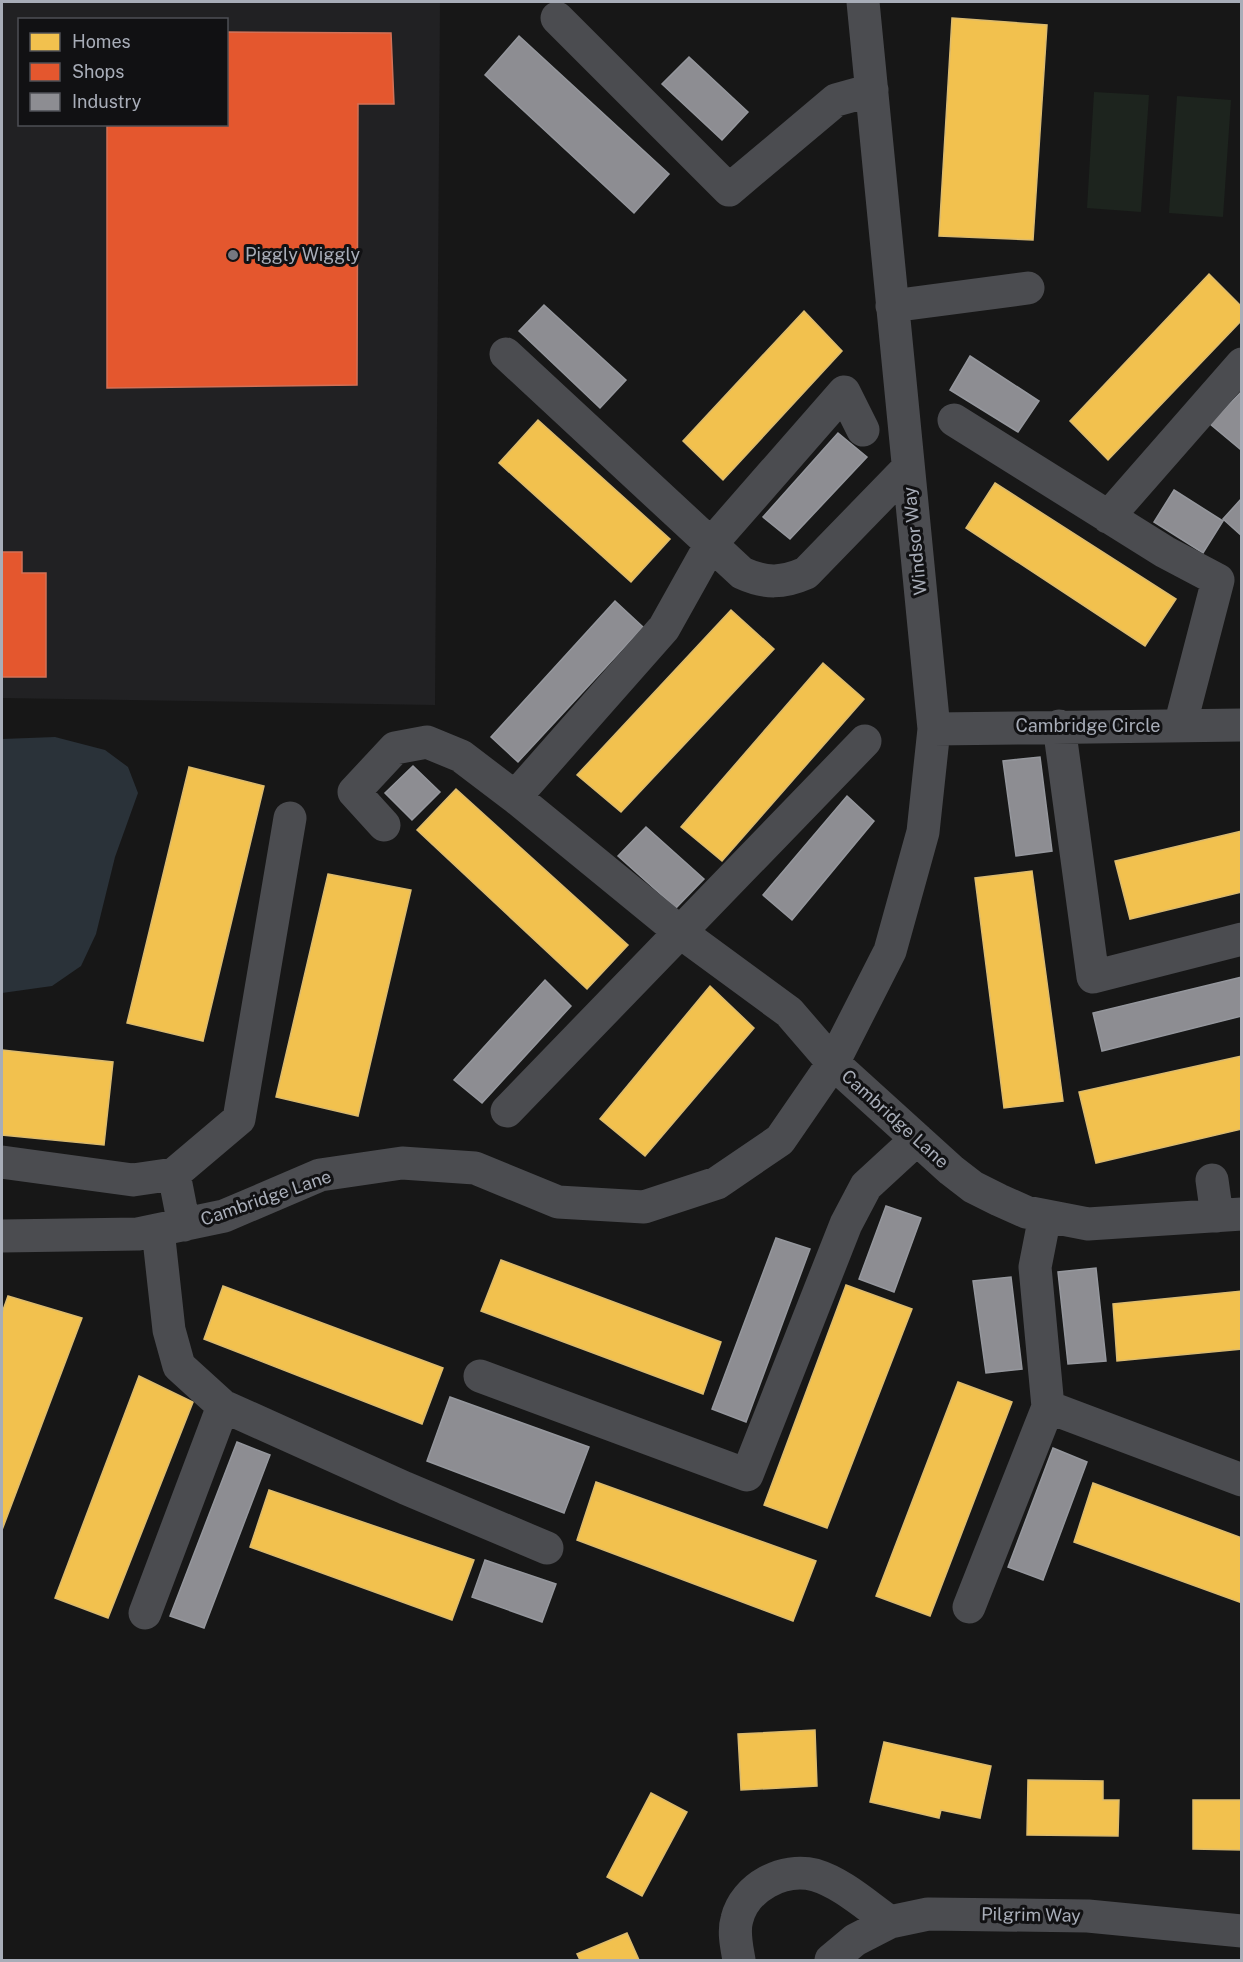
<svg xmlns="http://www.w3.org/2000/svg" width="1243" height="1962" font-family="'Public Sans',sans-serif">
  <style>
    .built { fill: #212123; fill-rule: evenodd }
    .green { fill: #1d241e }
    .water { fill: #2a3239 }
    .homes { fill: #f2c14e; stroke: #dcbb6e; stroke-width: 1.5 }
    .shops { fill: #e4572e; stroke: #d27157; stroke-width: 1.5 }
    .industry { fill: #8d8d92; stroke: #95979d; stroke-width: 1.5 }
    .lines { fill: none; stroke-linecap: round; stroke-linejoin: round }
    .minor { stroke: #4b4c50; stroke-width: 33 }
    .poi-dot { fill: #757880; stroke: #111113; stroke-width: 2 }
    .labels { text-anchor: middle; stroke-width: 6; stroke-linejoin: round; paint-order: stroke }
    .poi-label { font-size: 18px; fill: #a8adb8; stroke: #111113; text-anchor: start }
    .street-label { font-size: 18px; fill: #a8adb8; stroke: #111113 }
  </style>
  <rect width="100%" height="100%" fill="#171717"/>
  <!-- built -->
  <path class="built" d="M2,2h438l-5,703 -433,-7zM20,20h206v104h-206z"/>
  <!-- green -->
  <path class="green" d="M1094,92l55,3 -8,117 -54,-4z
    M1177,96l54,4 -8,117 -54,-4z"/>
  <!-- water -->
  <path class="water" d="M55,737l50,13 23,17 10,26 -23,64 -19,77 -15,32 -29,20 -50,7v-254z"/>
  <!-- homes -->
  <path class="homes" d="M952,18l95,7 -14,215 -94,-4z
    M1209,274l33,33v13l-134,140 -38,-39z
    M804,311l38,40 -119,129 -40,-39z
    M538,420l132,119 -39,43 -132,-119z
    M995,483l181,116 -31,47 -179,-118z
    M731,610l43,39 -153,163 -44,-37z
    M823,663l41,36 -142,162 -41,-34z
    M189,767l75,19 -61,255 -76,-18z
    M456,789l172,156 -41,44 -170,-159z
    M1242,831v61l-112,27 -15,-58z
    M1032,871l31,230 -59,7 -29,-230z
    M328,874l83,16 -53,226 -82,-19z
    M710,986l44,42 -109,128 -45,-37z
    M2,1050l111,12 -9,83 -102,-10z
    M1242,1056v73l-146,34 -17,-71z
    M501,1260l220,82 -18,52 -222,-83z
    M846,1285l66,24 -85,219 -63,-23z
    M223,1286l220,82 -21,56 -218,-85z
    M1242,1291v58l-125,12 -4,-57z
    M8,1296l74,22 -80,212v-217z
    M139,1376l54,26 -85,216 -53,-20z
    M958,1382l54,20 -82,214 -54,-20z
    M596,1482l220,79 -23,60 -216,-81z
    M1093,1483l149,55v65l-168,-61z
    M269,1490l205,70 -22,60 -202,-73z
    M815,1730l2,56 -76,4 -3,-56z
    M884,1742l107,24 -11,52 -39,-8 -2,8 -69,-16z
    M1028,1780l75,1v19h16l-1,36 -91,-1z
    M651,1793l36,19 -45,84 -35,-19z
    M1193,1800h49v50l-49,-1z
    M627,1933l12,27h-59l-3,-6z"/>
  <!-- shops -->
  <path class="shops" d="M226,32l165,1 3,71h-36l-1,281 -250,3v-264h119z
    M2,552h20v21h24v104h-44z"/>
  <!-- industry -->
  <path class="industry" d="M519,36l150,138 -35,39 -149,-138z
    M689,57l59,55 -26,28 -60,-56z
    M544,305l82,75 -26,28 -81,-77z
    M970,356l69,45 -21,31 -68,-42z
    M1242,391v56l-2,2 -30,-25z
    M838,433l29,24 -77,82 -27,-22z
    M1174,490l49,31 -20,32 -49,-31z
    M1242,498v38l-19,-17z
    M615,601l28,26 -125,135 -27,-25z
    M1040,757l12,94 -36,5 -13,-95z
    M413,766l27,26 -28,28 -27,-27z
    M847,796l27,25 -82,99 -29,-25z
    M646,827l58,52 -28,29 -58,-52z
    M1242,977v39l-140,35 -9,-38z
    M545,980l26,26 -89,97 -28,-23z
    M886,1206l35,12 -27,74 -35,-13z
    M776,1238l34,11 -64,173 -34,-13z
    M1096,1268l10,93 -38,3 -10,-92z
    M1011,1277l11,92 -36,4 -13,-92z
    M450,1397l139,50 -25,66 -137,-52z
    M237,1442l33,13 -66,173 -34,-12z
    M1053,1448l34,14 -44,118 -35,-13z
    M485,1560l71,24 -14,38 -70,-25z"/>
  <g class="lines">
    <!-- minor -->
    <path class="minor" d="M557,18l172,172 107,-90 36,-10
      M892,306l136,-18
      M506,354l236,219c24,11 41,10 64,0l102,-105
      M954,420l211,132 53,28 -38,146
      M1108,517l134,-153
      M1059,726l34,251 149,-38
      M934,729l308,-4
      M515,797l149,-169 47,-84 133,-152 19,38
      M384,825l-30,-33 41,-44 32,-6 34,14 54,41 165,135 109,80 44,51 118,107 22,17 26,13 27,12 62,12 154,-10
      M507,1111l358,-370
      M2,1162l131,18 41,-6
      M1212,1180l5,36
      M184,1225l-10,-51 65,-55 51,-301
      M158,1230l11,100 10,36 44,40 182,82 142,60
      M2,1236l136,-2 86,-18 96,-41 82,-12 73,5 83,34 86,5 73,-24 63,-43 53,-77 57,-112 33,-119 11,-103 -71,-727
      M480,1376l267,99 99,-251 20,-38 51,-47
      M1048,1407l194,73
      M969,1607l79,-200 -13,-140 10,-51
      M145,1613l78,-207
      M739,1960c-2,-12 -6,-28 -2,-41 8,-32 46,-52 78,-44 27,8 52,31 75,47
      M831,1960l24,-20 35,-18 38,-8 160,2 154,15"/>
  </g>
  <!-- markers -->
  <circle class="poi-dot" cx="233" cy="255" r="6"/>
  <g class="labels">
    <!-- poi labels -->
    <g class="poi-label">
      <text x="245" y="261">Piggly Wiggly</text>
    </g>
    <!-- street labels -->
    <g class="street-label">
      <text transform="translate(915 541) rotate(-96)" y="6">Windsor Way</text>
      <text x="1088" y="732">Cambridge Circle</text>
      <text transform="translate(895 1119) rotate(42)" y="6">Cambridge Lane</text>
      <text transform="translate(266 1198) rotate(-19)" y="6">Cambridge Lane</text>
      <text transform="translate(1031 1915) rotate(1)" y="6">Pilgrim Way</text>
    </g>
  </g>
  <!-- border -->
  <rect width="1243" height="1962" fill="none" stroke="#a8adb8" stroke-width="6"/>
  <!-- legend -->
  <rect x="18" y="18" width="210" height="108" fill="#111113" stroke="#4d4f55" stroke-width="1.5"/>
  <rect x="30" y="33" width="30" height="18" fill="#f2c14e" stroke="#4d4f55" stroke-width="1.5"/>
  <text x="72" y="48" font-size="18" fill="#a8adb8">Homes</text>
  <rect x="30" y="63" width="30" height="18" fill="#e4572e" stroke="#4d4f55" stroke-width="1.5"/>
  <text x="72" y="78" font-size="18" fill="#a8adb8">Shops</text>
  <rect x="30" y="93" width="30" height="18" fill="#8d8d92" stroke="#4d4f55" stroke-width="1.5"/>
  <text x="72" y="108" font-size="18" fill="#a8adb8">Industry</text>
</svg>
